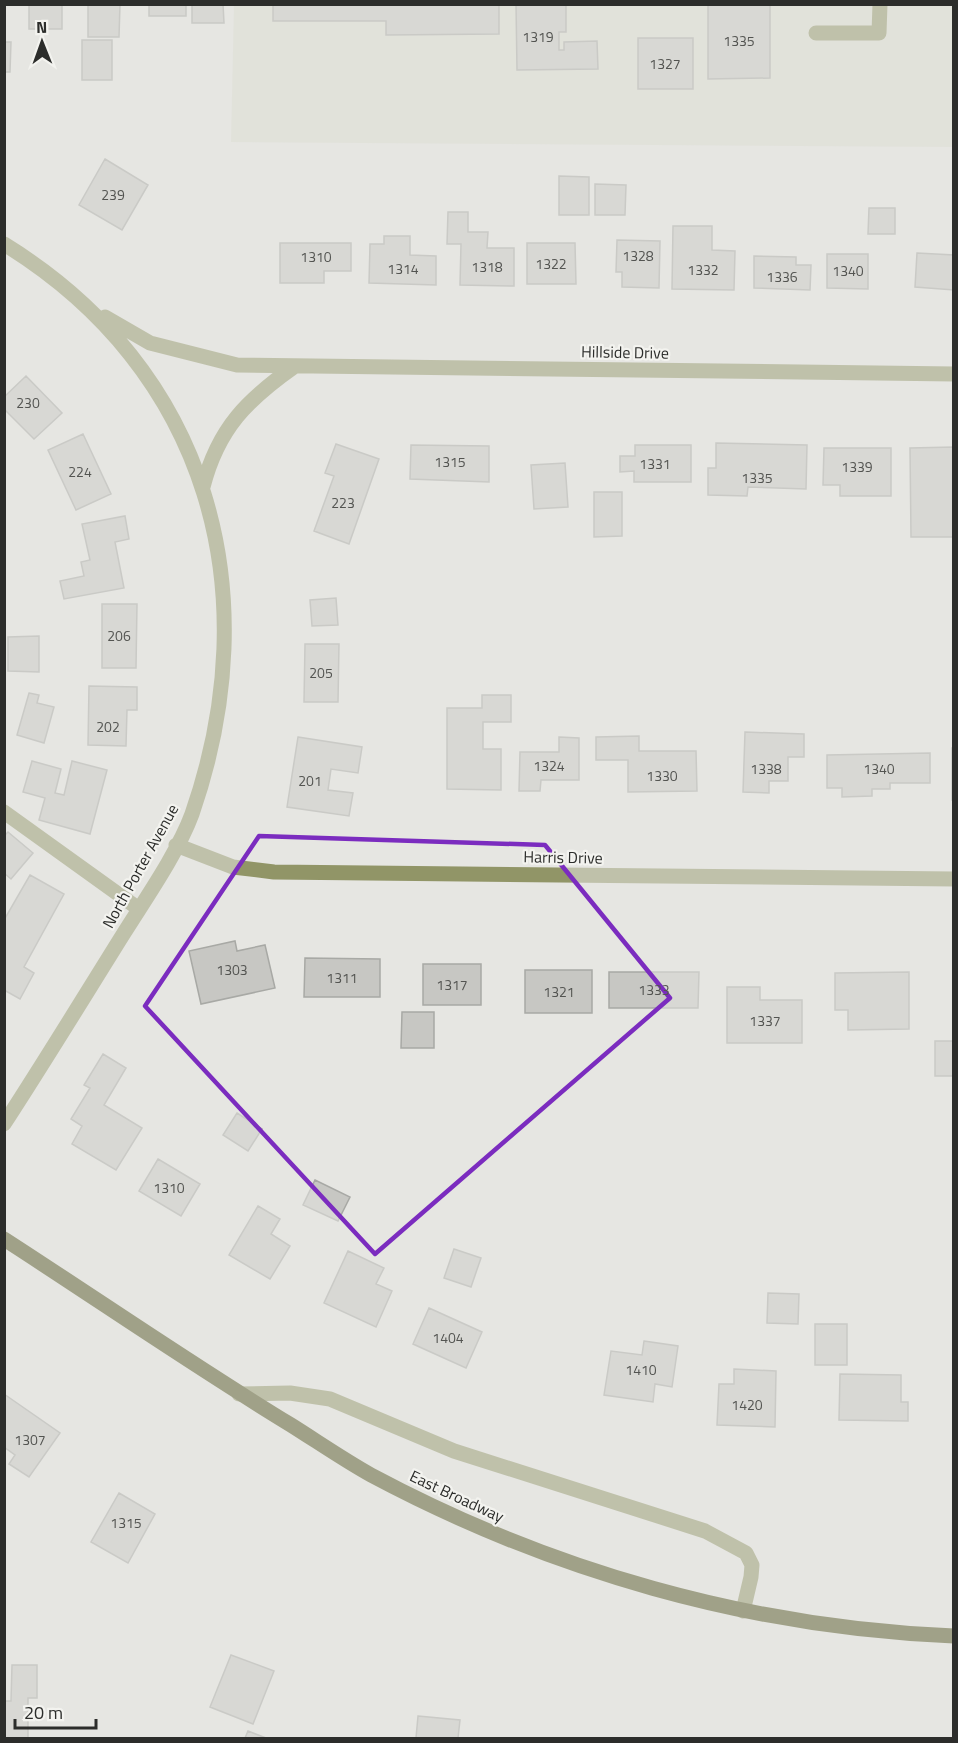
<svg xmlns="http://www.w3.org/2000/svg" width="958" height="1743" font-family="'Titillium Web',sans-serif">
  <style>
    .built { fill: #dcddd1 }
    .building { fill: #c7c7c3; stroke: #a8a9a5; stroke-width: 1.5 }
    .lines { fill: none; stroke-linecap: round; stroke-linejoin: round }
    .minor { stroke: #919567; stroke-width: 15 }
    .major { stroke: #4d4f1c; stroke-width: 15 }
    .marked { fill: none; stroke: #7b2cbf; stroke-width: 4.5; stroke-linejoin: round }
    .labels { text-anchor: middle; stroke-width: 4.5; stroke-linejoin: round; paint-order: stroke }
    .number-label { font-size: 14px; fill: #535451 }
    .street-label { font-size: 16px; fill: #2c2d2b; stroke: #f3f3ef }
  </style>
  <rect width="100%" height="100%" fill="#e6e6e2"/>
  <!-- built -->
  <path class="built" d="M234,5h719v142l-722,-5z"/>
  <!-- building -->
  <path class="building" d="M29,4h33v25h-33z
    M88,4h32l-1,33h-31z
    M149,4h37v12h-37z
    M192,4h31l1,19h-32z
    M273,4h226v30l-113,1v-14h-113z
    M516,4h50v28h-7v18h5v-8l33,-1 1,28 -81,1z
    M708,4h62v74l-62,1z
    M638,38h55v51h-55z
    M82,40h30v40h-30z
    M4,42h7l-1,30h-6z
    M105,159l43,26 -26,45 -43,-25z
    M559,176l30,1v38h-30z
    M595,184l31,1 -1,30h-30z
    M869,208h26v26h-27z
    M448,212h20v20h20l-1,16h27v38l-54,-1 1,-41h-14z
    M673,226h39v24l23,1 -1,39 -62,-1z
    M384,236h26v19l26,1v29l-67,-2 1,-39h14z
    M617,240l43,1 -1,47 -37,-1v-15h-6z
    M280,243h71v28h-27v12h-44z
    M527,243h48l1,41h-49z
    M917,253l37,2v35l-39,-3z
    M827,254h41v35l-41,-1z
    M754,256l42,1v8h15l-1,25 -56,-2z
    M26,376l36,37 -28,26 -30,-30v-12z
    M83,434l28,60 -35,16 -28,-60z
    M716,443l91,2 -1,44 -58,-2 -1,9 -39,-1v-27h8z
    M336,444l43,15 -30,85 -35,-13 20,-55 -9,-3z
    M411,445l78,1v36l-79,-3z
    M635,445h56v37h-57v-11l-14,1v-16h15z
    M954,447l-1,90h-42l-1,-89z
    M824,448h67v48h-51v-11h-17z
    M565,463l3,44 -34,2 -3,-44z
    M594,492h28v44l-28,1z
    M125,516l4,23 -14,3 9,46 -60,11 -4,-18 24,-5 -3,-14 9,-2 -8,-36z
    M336,598l2,27 -26,1 -2,-26z
    M102,604h35l-1,64h-34z
    M39,636v36l-31,-1v-34z
    M305,644h34l-1,58h-34z
    M89,686l48,1v23h-10l-1,36 -38,-1z
    M29,693l10,2 -2,8 17,4 -10,36 -27,-8z
    M482,695h29v27h-28v27h18v41l-54,-1v-81h35z
    M745,732l59,2v23h-16v24h-19v12l-26,-1z
    M639,736v15h57l1,40 -69,1v-32h-32v-23z
    M298,737l64,10 -4,26 -27,-4 -3,21 25,3 -4,23 -62,-9z
    M559,737l20,1v42h-38l-1,11h-21l1,-39h39z
    M952,748h2v52h-2z
    M930,753v30h-40v6h-18v7l-30,1v-9h-15v-33z
    M32,761l29,8 -6,24 9,2 8,-34 35,9 -17,64 -51,-14 6,-22 -22,-6z
    M8,832l25,21 -22,26 -7,-6v-37z
    M30,875l34,19 -40,73 10,6 -14,26 -16,-9v-70z
    M235,941l2,10 28,-6 10,43 -74,16 -12,-53z
    M305,958l75,1v38h-76z
    M423,964h58v41h-58z
    M525,970h67v43h-67z
    M609,972h90l-1,36h-89z
    M909,972v57l-61,1v-20h-13v-37z
    M727,987h33v13h42v43h-75z
    M402,1012h32v36h-33z
    M935,1041h19v35h-19z
    M103,1054l23,14 -22,37 38,23 -26,42 -44,-26 10,-18 -11,-7 19,-31 -6,-3z
    M237,1113l25,16 -14,22 -25,-16z
    M158,1159l42,25 -19,32 -42,-25z
    M315,1180l35,17 -12,24 -35,-16z
    M258,1206l22,13 -9,15 19,12 -20,33 -41,-24z
    M454,1249l27,9 -10,29 -27,-9z
    M348,1251l36,17 -8,16 16,7 -16,36 -52,-24z
    M768,1293l31,1 -1,30 -31,-1z
    M429,1308l53,24 -16,36 -53,-24z
    M815,1324h32v41h-32z
    M644,1341l34,5 -6,41 -17,-3 -2,18 -49,-7 7,-44 31,4z
    M734,1369l42,2 -1,56 -58,-2 2,-41h15z
    M840,1374l61,1v27h7v19l-69,-1z
    M4,1394l56,39 -31,44 -20,-13 6,-9 -11,-8z
    M119,1493l36,21 -27,49 -37,-21z
    M231,1655l43,16 -21,53 -43,-17z
    M12,1665h25v33h-9v40h-24v-37h7z
    M418,1716l42,4 -2,18h-42z
    M248,1731l18,7h-21z"/>
  <g class="lines">
    <!-- minor -->
    <path class="minor" d="M816,33h63l1,-29
      M4,244c205,126 265,348 188,570 -14,38 -46,84 -68,119 -40,64 -79,128 -120,191
      M105,317l45,26 87,22 717,9
      M203,487c15,-59 45,-88 92,-121
      M4,812l135,97
      M176,845l57,22 41,5 680,7
      M239,1394l51,-1 40,6 124,52 251,80 41,22 6,12 -1,12 -8,34"/>
    <!-- major -->
    <path class="major" d="M4,1239c96,62 190,127 287,186 27,17 53,35 80,50 180,96 379,153 583,161"/>
  </g>
  <!-- marked area -->
  <path d="M0 0H958V1743H0ZM259,836l286,9 125,153 -295,256 -230,-248z" fill="#e6e6e2" fill-opacity=".55" fill-rule="evenodd"/>
  <path class="marked" d="M259,836l286,9 125,153 -295,256 -230,-248z"/>
  <g class="labels">
    <!-- number labels -->
    <g class="number-label">
      <text x="538" y="42">1319</text>
      <text x="739" y="46">1335</text>
      <text x="665" y="69">1327</text>
      <text x="113" y="200">239</text>
      <text x="638" y="261">1328</text>
      <text x="316" y="262">1310</text>
      <text x="551" y="269">1322</text>
      <text x="487" y="272">1318</text>
      <text x="403" y="274">1314</text>
      <text x="703" y="275">1332</text>
      <text x="848" y="276">1340</text>
      <text x="782" y="282">1336</text>
      <text x="28" y="408">230</text>
      <text x="450" y="467">1315</text>
      <text x="655" y="469">1331</text>
      <text x="857" y="472">1339</text>
      <text x="80" y="477">224</text>
      <text x="757" y="483">1335</text>
      <text x="343" y="508">223</text>
      <text x="119" y="641">206</text>
      <text x="321" y="678">205</text>
      <text x="108" y="732">202</text>
      <text x="549" y="771">1324</text>
      <text x="766" y="774">1338</text>
      <text x="879" y="774">1340</text>
      <text x="662" y="781">1330</text>
      <text x="310" y="786">201</text>
      <text x="232" y="975">1303</text>
      <text x="342" y="983">1311</text>
      <text x="452" y="990">1317</text>
      <text x="654" y="995">1333</text>
      <text x="559" y="997">1321</text>
      <text x="765" y="1026">1337</text>
      <text x="169" y="1193">1310</text>
      <text x="448" y="1343">1404</text>
      <text x="641" y="1375">1410</text>
      <text x="747" y="1410">1420</text>
      <text x="30" y="1445">1307</text>
      <text x="126" y="1528">1315</text>
    </g>
    <!-- street labels -->
    <g class="street-label">
      <text transform="translate(625 352) rotate(1)" y="6">Hillside Drive</text>
      <text transform="translate(563 857) rotate(1)" y="6">Harris Drive</text>
      <text transform="translate(140 866) rotate(-61)" y="6">North Porter Avenue</text>
      <text transform="translate(457 1496) rotate(25)" y="6">East Broadway</text>
    </g>
  </g>
  <!-- border -->
  <rect width="958" height="1743" fill="none" stroke="#2c2d2b" stroke-width="12"/>
  <!-- north arrow -->
  <g transform="translate(42 42) rotate(359)" stroke="#f3f3ef" stroke-width="4.5" paint-order="stroke">
  <path d="M0-4.5L10 22L0 15L-10 22Z" fill="#2c2d2b"/>
  <text y="-9" font-size="16" font-weight="bold" text-anchor="middle" fill="#2c2d2b">N</text>
  </g>
  <!-- scale -->
  <path d="M15 1719v9h81v-9" fill="none" stroke="#2c2d2b" stroke-width="3"/>
  <text x="24" y="1719" font-size="18" fill="#2c2d2b" stroke="#f3f3ef" stroke-width="4.5" paint-order="stroke">20 m</text>
</svg>
